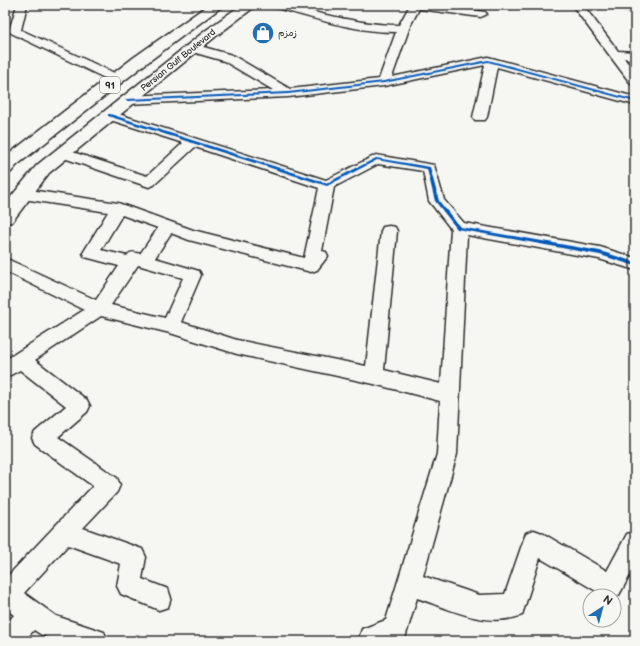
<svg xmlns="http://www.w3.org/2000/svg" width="640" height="646" font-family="'Balsamiq Sans','Playpen Sans Arabic',sans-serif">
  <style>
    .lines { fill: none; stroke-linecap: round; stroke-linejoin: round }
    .street-casing { stroke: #2b2b2b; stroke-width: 3 }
    .highway-casing { stroke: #2b2b2b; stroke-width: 3 }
    .street { fill: #f6f6f2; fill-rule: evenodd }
    .highway { fill: #f6f6f2; fill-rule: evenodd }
    .cycleway-casing { stroke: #f6f6f2; stroke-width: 3 }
    .cycleway { fill: #0057b8; fill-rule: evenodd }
    .labels { text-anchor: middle; stroke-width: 3; stroke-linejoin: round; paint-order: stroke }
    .far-poi-label { font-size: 9px; fill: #2b2b2b; stroke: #f6f6f2; text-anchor: start }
    .far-street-label { font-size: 9px; fill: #2b2b2b; stroke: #f6f6f2 }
    .shield { fill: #f6f6f2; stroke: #686867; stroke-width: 1 }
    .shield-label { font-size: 10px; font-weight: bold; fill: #2b2b2b }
  </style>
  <rect width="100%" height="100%" fill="#f6f6f2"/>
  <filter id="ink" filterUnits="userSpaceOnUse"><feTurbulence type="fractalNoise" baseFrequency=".025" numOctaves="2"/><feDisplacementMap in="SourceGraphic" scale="8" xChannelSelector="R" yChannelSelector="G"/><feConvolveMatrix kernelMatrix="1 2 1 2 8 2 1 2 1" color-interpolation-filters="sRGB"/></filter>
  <g filter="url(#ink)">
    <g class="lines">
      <!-- street casing -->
      <g class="street-casing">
        <path id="street" d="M17,5h10l-6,25 100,46 2,3 -2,3h-8l-102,-49 -2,-2z
          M272,5c20,0 34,5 54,10 24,5 48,10 73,10l11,-20h29l46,7 2,2 -6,3 -62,-8 -9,17 -18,51 96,-20 147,40v8l-138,-38 -10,50 -2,3h-10l-2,-3 12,-52 -101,21 -96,11 -161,7 -5,-1 -1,-3 1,-3 5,-1 146,-6 -49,-29 -35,-10 -2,-3 2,-3 4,-1 39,11 58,34 89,-10 17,-47c-41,0 -83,-14 -123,-25z
          M572,5h11l35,46 17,1v8l-11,-2 11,15v12l-4,-1z
          M605,5h30v6l-25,-3z
          M109,111l217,69 50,-25 58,10 10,35 20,23 136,24 35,11v12l-36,-11 -132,-24 -10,219 -34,122 56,19 26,-1 21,-61 8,-3 8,3 65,38 20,-37 8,-3v35l-16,29 -5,3v-2l-11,-1 -63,-37 -18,57c-35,14 -72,-6 -105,-17l-12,40 -8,3h-39l4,-12 24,-9 51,-166 3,-53 -66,-17 -137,-30 -67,-21 -69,-17 -66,44 52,40 3,6 -3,6 -29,25 59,41 3,7 -3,7 -34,36 59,21 4,8 -4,22 26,10 3,9 -3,9 -9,3 -38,-16 -4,-8 4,-22 -53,-19 -44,48 32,23 48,16 4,9c-26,0 -53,5 -74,-11l-10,11h-19v-16l9,-10 -9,-6v-30l88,-93 -58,-42 -3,-6 3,-6 31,-26 -46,-36 -15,8v-18l79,-50 -79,-39v-13l91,42 23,-34 -34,-9 -2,-4 25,-41 -85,-13 -5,-2 -3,-3 3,-3 5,-2 95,14 75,27 111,28 15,-70 -124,-41 -41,38 -5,2 -91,-31 -2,-3 2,-3 5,-1 84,27 36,-33 -79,-25 -2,-3 2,-3zM378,164l45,7 6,30 22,28 -10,155 -57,-14 13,-139 -2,-4 -6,-1 -6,1 -2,4 -15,135 -129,-26 -56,-18 20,-47 -2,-4 -44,-13 16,-25 18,7 122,32 6,-2 11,-14 -2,-4 -4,-1 12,-64zM122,215l36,13 -18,26c-5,-2 -10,-3 -13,2l-26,-6zM138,265l45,13 -18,40 -54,-13z"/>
      </g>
      <!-- highway casing -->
      <g class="highway-casing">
        <path id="highway" d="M208,5h16l-80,60 -127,100 -6,7 -6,2v-17l128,-99z
          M241,5h16l-42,32 -166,136 -37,49 -7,1v-19l32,-39 168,-134z"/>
      </g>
      <!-- street -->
      <use href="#street" class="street"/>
      <!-- highway -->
      <use href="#highway" class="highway"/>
      <!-- cycleway casing -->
      <g class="cycleway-casing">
        <path id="cycleway" d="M488,60l147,40v2l-147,-40 -104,21 -96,11 -161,7 -2,-1 2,-1 161,-7 96,-11z
          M108,114h2l217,69 49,-25 54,9 9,34 21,26 140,24 35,11v4l-35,-11 -143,-26 -22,-28 -8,-32 -50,-9 -50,26 -219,-70z"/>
      </g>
      <!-- cycleway -->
      <use href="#cycleway" class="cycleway"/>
    </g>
  </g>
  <!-- icons -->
  <defs>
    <g id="shop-disc" transform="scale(1.15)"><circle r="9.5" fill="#1f6fb2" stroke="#f6f6f2"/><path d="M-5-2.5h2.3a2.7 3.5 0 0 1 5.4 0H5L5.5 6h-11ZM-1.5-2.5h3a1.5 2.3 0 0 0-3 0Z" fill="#fff"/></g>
  </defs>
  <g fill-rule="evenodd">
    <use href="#shop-disc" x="263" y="33"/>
  </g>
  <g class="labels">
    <!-- far-poi labels -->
    <g class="far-poi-label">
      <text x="278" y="36">زمزم</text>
    </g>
    <!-- far-street labels -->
    <g class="far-street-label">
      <text transform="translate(178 60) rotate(-39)" y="3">Persian Gulf Boulevard</text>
    </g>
    <!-- shield labels -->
    <rect class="shield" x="100" y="77" width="20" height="16" rx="3"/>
    <g class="shield-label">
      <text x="110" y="89">91</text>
    </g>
  </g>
  <!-- margin -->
  <rect width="640" height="646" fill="none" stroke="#f6f6f2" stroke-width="20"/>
  <rect x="10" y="10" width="620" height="626" fill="none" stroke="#2b2b2b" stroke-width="1.5" filter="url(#ink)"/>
  <!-- north arrow -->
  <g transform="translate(602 608) rotate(36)"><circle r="19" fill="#f6f6f2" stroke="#a5a5a2"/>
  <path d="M0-3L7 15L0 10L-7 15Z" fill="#1f6fb2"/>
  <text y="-6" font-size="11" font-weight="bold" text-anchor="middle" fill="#2b2b2b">N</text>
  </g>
</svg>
